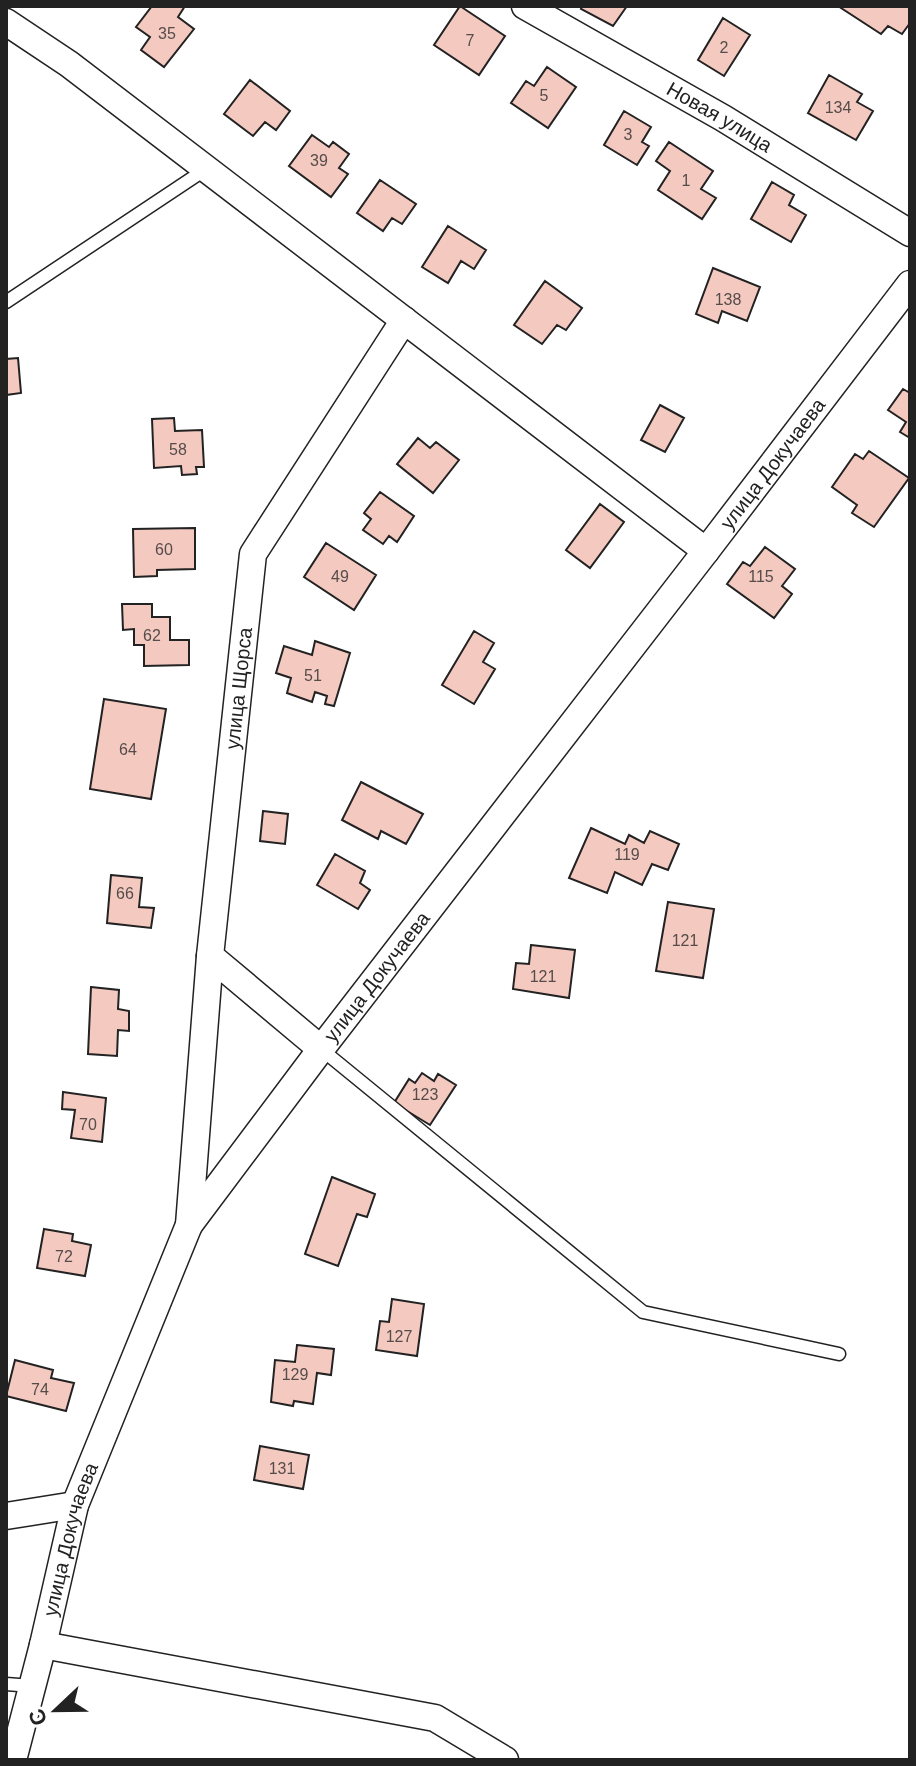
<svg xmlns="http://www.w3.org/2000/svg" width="916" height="1766" font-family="Arial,sans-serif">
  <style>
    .building { fill: #f3c9c0; stroke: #222; stroke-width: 2 }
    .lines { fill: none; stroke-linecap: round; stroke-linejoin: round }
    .lane-casing { stroke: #222; stroke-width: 15 }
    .street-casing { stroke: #222; stroke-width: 29 }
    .lane { stroke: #fff; stroke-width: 12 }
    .street { stroke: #fff; stroke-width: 26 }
    .labels { text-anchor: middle; stroke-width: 6; stroke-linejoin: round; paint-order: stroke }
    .number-label { font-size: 16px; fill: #564c4a }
    .street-label { font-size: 20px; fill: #222; stroke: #fff }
  </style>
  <rect width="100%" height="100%" fill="#fff"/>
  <!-- building -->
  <path class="building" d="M152,6h33l-7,11 16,12 -30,38 -23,-17 9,-13 -14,-10z
    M460,6l45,30 -26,39 -45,-30z
    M583,6h44l-14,20 -32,-17z
    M838,6h72v17l-8,11 -14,-8 -7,8z
    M723,18l27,17 -26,41 -26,-16z
    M547,67l29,20 -28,41 -37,-25 15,-22 8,5z
    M829,75l33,19 -5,8 16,9 -17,29 -48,-27z
    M250,80l40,31 -14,19 -11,-8 -12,14 -29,-22z
    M624,111l27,16 -9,15 7,4 -12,19 -33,-20z
    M312,135l17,12 4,-5 16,12 -10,14 9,6 -17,23 -42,-31z
    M669,142l44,29 -12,18 15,9 -14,21 -44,-29 12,-19 -14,-10z
    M380,180l36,24 -14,20 -10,-6 -9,13 -26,-18z
    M772,182l22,13 -5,10 17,10 -15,27 -40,-23z
    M448,226l38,24 -12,19 -13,-8 -13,22 -26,-16z
    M713,268l47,19 -13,34 -25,-10 -4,12 -22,-9z
    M545,281l37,27 -16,22 -9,-5 -15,19 -28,-19z
    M18,358l3,35 -15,2v-36z
    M903,389l7,4v45l-10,-6 6,-10 -18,-12z
    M660,405l24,13 -19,34 -24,-12z
    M174,418l1,13 27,-1 2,37h-8l1,7 -15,1 -1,-9 -27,2 -2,-49z
    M418,438l12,10 6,-6 23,18 -26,33 -36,-29z
    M869,451l40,27 -35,49 -22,-14 5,-8 -25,-18 23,-33 8,5z
    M380,492l34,24 -17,26 -8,-6 -6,8 -20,-14 8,-11 -7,-6z
    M600,504l24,18 -34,46 -24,-18z
    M195,528v41l-38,1v6l-23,1 -1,-48z
    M326,543l50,32 -22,35 -50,-33z
    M765,547l30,22 -13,17 10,8 -18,24 -47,-34 16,-22 7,4z
    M122,604h30v13h18v23h19v25l-45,1v-21h-10v-16l-11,1z
    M474,631l20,12 -11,19 12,7 -21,35 -32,-19z
    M315,641l35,12 -16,53 -9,-2 2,-8 -12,-4 -3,10 -25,-9 4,-15 -15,-5 8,-27 28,9z
    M104,699l62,10 -15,90 -61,-10z
    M361,782l62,32 -17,30 -25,-13 -3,8 -36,-19z
    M263,811l25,3 -3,30 -25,-3z
    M591,828l34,16 4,-9 15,8 6,-12 29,13 -11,26 -16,-6 -10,21 -27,-13 -8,21 -38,-15z
    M335,854l30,17 -5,12 10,7 -12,19 -41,-24z
    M111,875l31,3 -3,29 15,1 -3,20 -44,-5z
    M668,902l46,7 -11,69 -47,-7z
    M531,945l44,5 -6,48 -56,-9 3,-26 13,1z
    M91,987l28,3 -1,19 11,2v20l-11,-1 -1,26 -29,-2z
    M422,1073l12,8 4,-7 18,11 -26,40 -36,-22 15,-24 6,4z
    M63,1092l43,6 -4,44 -31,-4 4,-28 -13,-1z
    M332,1177l43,17 -8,23 -10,-3 -19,52 -33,-12z
    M44,1229l29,5 -1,7 19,4 -6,31 -48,-8z
    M392,1299l32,5 -7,52 -41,-6 4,-29 9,1z
    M297,1345l37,4 -3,26 -14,-2 -4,31 -19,-3 -1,5 -22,-4 4,-42 20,2z
    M15,1360l38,10 -2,8 23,5 -8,28 -60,-15z
    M260,1446l49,9 -6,34 -49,-9z"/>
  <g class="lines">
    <!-- lane casing -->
    <g class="lane-casing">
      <path id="lane" d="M6,302l200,-133
        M321,1049l322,263 196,42
        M6,1684l26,2"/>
    </g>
    <!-- street casing -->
    <g class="street-casing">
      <g id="street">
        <path id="s1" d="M525,6l198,112 187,115"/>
        <path d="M6,22l63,42 637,487"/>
        <path id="s2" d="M321,1049l-111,-93 43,-402 151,-234"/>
        <path d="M189,1225l21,-269"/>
        <path d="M6,1516l69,-11"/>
        <path d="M43,1645l392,73 70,42"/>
        <path id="s3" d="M13,1760l30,-115 32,-140 114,-280 132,-176 385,-498 204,-267"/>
      </g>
    </g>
    <!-- lane -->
    <use href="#lane" class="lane"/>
    <!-- street -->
    <use href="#street" class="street"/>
  </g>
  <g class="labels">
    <!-- number labels -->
    <g class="number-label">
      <text x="167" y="39">35</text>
      <text x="470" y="46">7</text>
      <text x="724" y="53">2</text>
      <text x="544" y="101">5</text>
      <text x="838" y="113">134</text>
      <text x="628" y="140">3</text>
      <text x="319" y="166">39</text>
      <text x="686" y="186">1</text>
      <text x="728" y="305">138</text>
      <text x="178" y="455">58</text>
      <text x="164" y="555">60</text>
      <text x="340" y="582">49</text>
      <text x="761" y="582">115</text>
      <text x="152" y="641">62</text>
      <text x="313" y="681">51</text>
      <text x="128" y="755">64</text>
      <text x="627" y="860">119</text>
      <text x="125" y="899">66</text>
      <text x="685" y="946">121</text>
      <text x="543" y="982">121</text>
      <text x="425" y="1100">123</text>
      <text x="88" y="1130">70</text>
      <text x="64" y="1262">72</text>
      <text x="399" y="1342">127</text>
      <text x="295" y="1380">129</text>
      <text x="40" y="1395">74</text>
      <text x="282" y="1474">131</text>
    </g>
    <!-- street labels -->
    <g class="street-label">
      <text dy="7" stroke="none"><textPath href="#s1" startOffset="224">Новая улица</textPath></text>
      <text dy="7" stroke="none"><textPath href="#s3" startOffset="1524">улица Докучаева</textPath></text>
      <text dy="7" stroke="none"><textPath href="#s2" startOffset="414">улица Щорса</textPath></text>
      <text dy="7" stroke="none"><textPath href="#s3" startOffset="876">улица Докучаева</textPath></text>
      <text dy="7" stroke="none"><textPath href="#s3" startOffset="228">улица Докучаева</textPath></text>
    </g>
  </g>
  <!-- border -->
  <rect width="916" height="1766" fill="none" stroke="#222222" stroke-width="16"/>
  <!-- north arrow -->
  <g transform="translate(56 1710) rotate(248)" stroke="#ffffff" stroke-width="6" paint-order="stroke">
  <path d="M0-6L14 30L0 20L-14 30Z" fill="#222222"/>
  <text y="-12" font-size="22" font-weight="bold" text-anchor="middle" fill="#222222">С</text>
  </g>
</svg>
